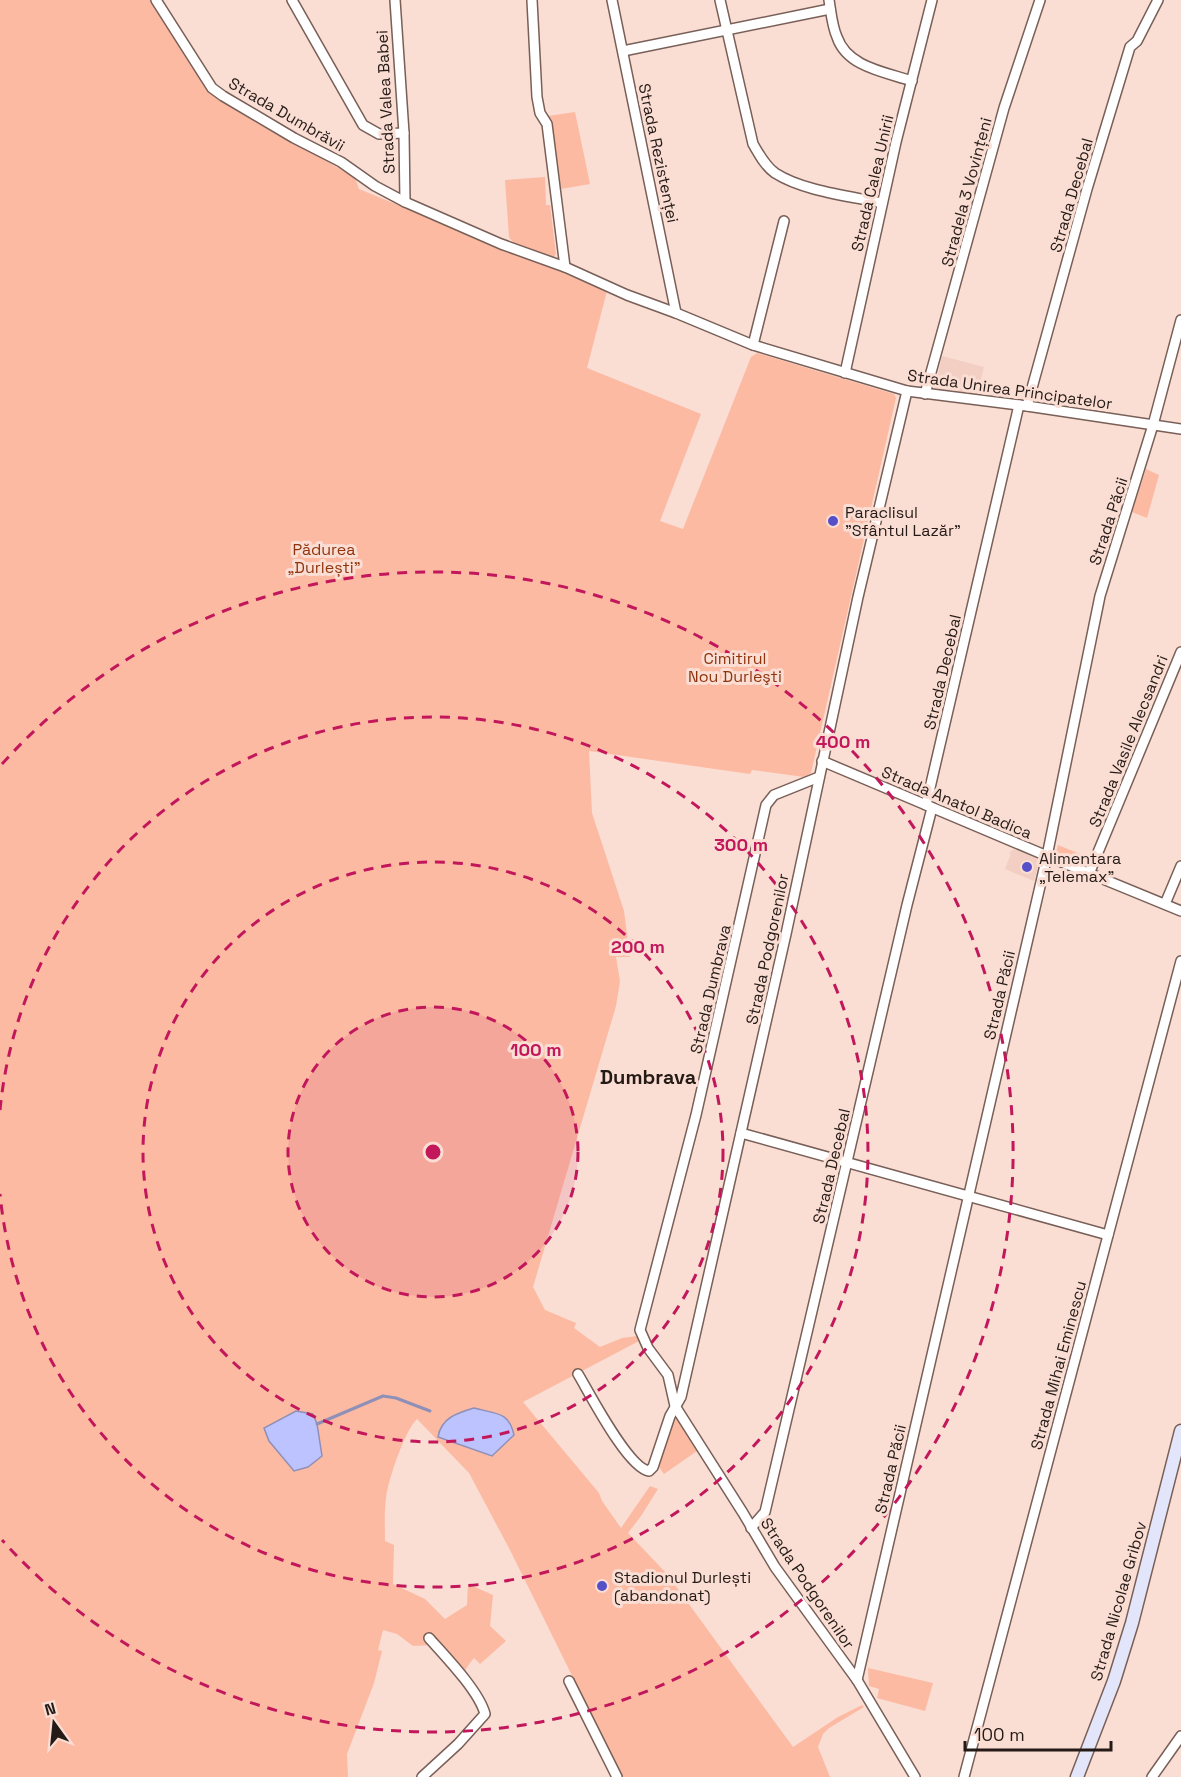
<svg xmlns="http://www.w3.org/2000/svg" width="1181" height="1777" viewBox="0 0 1181 1777" font-family="'Space Grotesk',sans-serif">
	<style>
		.built { fill: #f3cec2 }
		.green { fill: #fcbaa3 }
		.water { fill: #bdc3fe; stroke: #8f90b8; stroke-width: 1.5 }
		.lines { fill: none; stroke-linecap: round; stroke-linejoin: round }
		.stream { stroke: #8f90b8; stroke-width: 3 }
		.street-casing { stroke: #785f57; stroke-width: 12 }
		.secondary-casing { stroke: #785f57; stroke-width: 15 }
		.street { stroke: #fff; stroke-width: 9 }
		.secondary { stroke: #e3e5fb; stroke-width: 12 }
		.ring { fill: none; stroke: #c2185b; stroke-width: 3; stroke-dasharray: 10 8 }
		.poi-dot { fill: #5650c8; stroke: #faddd3; stroke-width: 2 }
		.labels { text-anchor: middle; stroke-width: 6; stroke-linejoin: round; paint-order: stroke }
		.street-label { font-size: 16px; fill: #241a16; stroke: #faddd3 }
		.poi-label { font-size: 16px; fill: #241a16; stroke: #faddd3; text-anchor: start }
		.park-label { font-size: 16px; fill: #91340d; stroke: #faddd3 }
		.quarter-label { font-size: 20px; font-weight: bold; fill: #241a16; stroke: #faddd3 }
		.centre { fill: #c2185b; stroke: #faddd3; stroke-width: 3 }
		.ring-label { font-size: 18px; text-anchor: middle; font-weight: bold; fill: #c2185b; stroke: #faddd3; stroke-width: 6; stroke-linejoin: round; paint-order: stroke }
	</style>
	<rect width="100%" height="100%" fill="#faddd3"/>
	<g class="built">
		<polygon points="942,356 984,367 977,394 935,388"/>
		<polygon points="1014,849 1036,858 1039,862 1034,881 1005,869 1011,854 1009,853"/>
	</g>
	<g class="green">
		<path d="M0,0H151L210,93L355,178L359,189L607,291L587,368L701,414L660,521L683,529L751,357L757,353L894,394L896,398L811,773L804,777L752,770L750,774L589,751L592,813L624,911L630,957H616L620,981L616,1006L533,1287L545,1310L576,1323L574,1328L600,1347L622,1338L637,1336L639,1341L523,1402L599,1493L602,1501L621,1528L650,1486L658,1489L641,1516L628,1533L667,1574L793,1747L838,1717L862,1705L864,1707L829,1728L823,1734L818,1747L830,1777H622L511,1552L469,1473L417,1419C405,1430 388,1480 386,1498C384,1512 385,1527 385,1541L394,1545L393,1584L425,1599L445,1619L467,1605L468,1584L493,1595L490,1626L506,1641L480,1664L474,1658C467,1665 466,1673 457,1678L455,1671L431,1645L413,1646L397,1634L383,1630L378,1650L382,1651L374,1683L347,1754L348,1777H0Z"/>
		<polygon points="575,112 590,184 561,189 548,116"/>
		<path d="M545,177L546,205H550L556,254L553,258C540,254 516,250 509,237L505,180Z"/>
		<polygon points="1146,469 1159,475 1147,518 1132,512"/>
		<polygon points="1058,845 1092,859 1089,869 1059,856 1056,852"/>
		<polygon points="676,1416 697,1451 664,1474 659,1467 672,1421"/>
		<polygon points="868,1668 933,1683 925,1711 877,1698 879,1689 869,1686"/>
	</g>
	<g class="water">
		<path d="M474,1408C495,1414 509,1411 514,1435L492,1456L438,1437C441,1418 457,1413 474,1408Z"/>
		<polygon points="296,1411 313,1414 317,1424 322,1456 308,1467 294,1471 269,1441 264,1428"/>
	</g>
	<g class="lines">
		<polyline class="stream" points="317,1424 383,1396 396,1398 430,1411"/>
		<defs>
			<g id="street">
				<polyline points="156,0 212,88 223,96 294,138 341,162 375,186 405,202 501,244 565,267 627,295 676,313 753,345 907,391 1027,406 1181,429"/>
				<polyline points="292,0 363,125 379,134 404,133"/>
				<polyline points="395,0 404,133 405,202"/>
				<polyline points="532,0 537,97 540,113 547,124 565,267"/>
				<polyline points="612,0 676,313"/>
				<path d="M720,0L753,144C759,154 765,166 775,173C803,191 849,196 882,203"/>
				<path d="M829,0C831,12 832,26 837,37C847,67 885,72 912,81"/>
				<polyline points="623,51 830,9"/>
				<polyline points="753,345 784,221"/>
				<polyline points="845,373 896,142 932,0"/>
				<polyline points="925,394 1004,108 1040,0"/>
				<polyline points="1027,406 1087,189 1130,47 1137,41 1158,0"/>
				<polyline points="822,761 1047,856 1181,911"/>
				<polyline points="819,777 774,795 766,805 696,1115 640,1330 648,1348 668,1375 675,1406 743,1513 775,1567 857,1680 915,1777"/>
				<polyline points="926,805 1019,405"/>
				<polyline points="1089,874 1181,652"/>
				<polyline points="1165,904 1181,866"/>
				<polyline points="741,1133 1108,1235"/>
				<path d="M578,1374C590,1394 628,1468 649,1471L653,1467L670,1416L681,1397L786,934L858,597L907,391"/>
				<polyline points="751,1528 765,1512 907,905 932,808"/>
				<polyline points="857,1680 1047,856 1100,596 1153,425 1181,320"/>
				<polyline points="569,1681 617,1777"/>
				<path d="M422,1777L458,1744L485,1714C479,1691 445,1656 429,1638"/>
				<polyline points="964,1777 1181,961"/>
				<polyline points="1152,1777 1181,1736"/>
			</g>
			<polyline id="secondary" points="1077,1777 1114,1681 1132,1623 1181,1431"/>
		</defs>
		<use href="#street" class="street-casing"/>
		<use href="#secondary" class="secondary-casing"/>
		<use href="#street" class="street"/>
		<use href="#secondary" class="secondary"/>
	</g>
	<circle cx="433" cy="1152" r="145" fill="#c2185b" fill-opacity=".12"/>
	<g class="ring">
		<circle cx="433" cy="1152" r="145"/>
		<circle cx="433" cy="1152" r="290"/>
		<path d="M0 1110A435 435 0 1 1 0 1194"/>
		<path d="M2 764A580 580 0 1 1 2 1540"/>
	</g>
	<g class="poi-dot">
		<circle cx="833" cy="521" r="6"/>
		<circle cx="1027" cy="867" r="6"/>
		<circle cx="602" cy="1586" r="6"/>
	</g>
	<g class="labels">
		<g class="street-label">
			<text transform="translate(385 102) rotate(-93)" y="6">Strada Valea Babei</text>
			<text transform="translate(287 114) rotate(30)" y="6">Strada Dumbrăvii</text>
			<text transform="translate(659 153) rotate(78)" y="6">Strada Rezistenței</text>
			<text transform="translate(872 183) rotate(-77)" y="6">Strada Calea Unirii</text>
			<text transform="translate(966 192) rotate(-75)" y="6">Stradela 3 Vovințeni</text>
			<text transform="translate(1071 195) rotate(-74)" y="6">Strada Decebal</text>
			<text transform="translate(1010 389) rotate(8)" y="6">Strada Unirea Principatelor</text>
			<text transform="translate(1108 521) rotate(-72)" y="6">Strada Păcii</text>
			<text transform="translate(942 672) rotate(-77)" y="6">Strada Decebal</text>
			<text transform="translate(1128 741) rotate(-68)" y="6">Strada Vasile Alecsandri</text>
			<text transform="translate(957 802) rotate(23)" y="6">Strada Anatol Badica</text>
			<text transform="translate(767 949) rotate(-78)" y="6">Strada Podgorenilor</text>
			<text transform="translate(710 989) rotate(-77)" y="6">Strada Dumbrava</text>
			<text transform="translate(999 995) rotate(-77)" y="6">Strada Păcii</text>
			<text transform="translate(831 1166) rotate(-77)" y="6">Strada Decebal</text>
			<text transform="translate(1058 1365) rotate(-75)" y="6">Strada Mihai Eminescu</text>
			<text transform="translate(890 1469) rotate(-77)" y="6">Strada Păcii</text>
			<text transform="translate(808 1583) rotate(56)" y="6">Strada Podgorenilor</text>
			<text transform="translate(1118 1601) rotate(-74)" y="6">Strada Nicolae Gribov</text>
		</g>
		<g class="poi-label">
			<text x="845" y="518">Paraclisul<tspan x="845" dy="18">"Sfântul Lazăr"</tspan></text>
			<text x="1039" y="864">Alimentara<tspan x="1039" dy="18">„Telemax”</tspan></text>
			<text x="614" y="1583">Stadionul Durlești<tspan x="614" dy="18">(abandonat)</tspan></text>
		</g>
		<g class="park-label">
			<text x="324" y="555">Pădurea<tspan x="324" dy="18">„Durlești”</tspan></text>
			<text x="735" y="664">Cimitirul<tspan x="735" dy="18">Nou Durleşti</tspan></text>
		</g>
		<g class="quarter-label">
			<text x="648" y="1084">Dumbrava</text>
		</g>
	</g>
	<circle cx="433" cy="1152" r="9" class="centre"/>
	<g class="ring-label">
		<text x="843" y="748">400 m</text>
		<text x="741" y="851">300 m</text>
		<text x="638" y="953">200 m</text>
		<text x="536" y="1056">100 m</text>
	</g>
	<g transform="translate(54 1723) rotate(345)" stroke="#faddd3" stroke-width="4.5" paint-order="stroke">
	<path d="M0-4.5L10 22L0 15L-10 22Z" fill="#241a16"/>
	<text y="-9" font-size="16" font-weight="bold" text-anchor="middle" fill="#241a16">N</text>
	</g>
	<path d="M965 1741v9h146v-9" fill="none" stroke="#241a16" stroke-width="3"/>
	<text x="974" y="1741" font-size="18" fill="#241a16" stroke="#faddd3" stroke-width="4.5" paint-order="stroke">100 m</text>
</svg>
